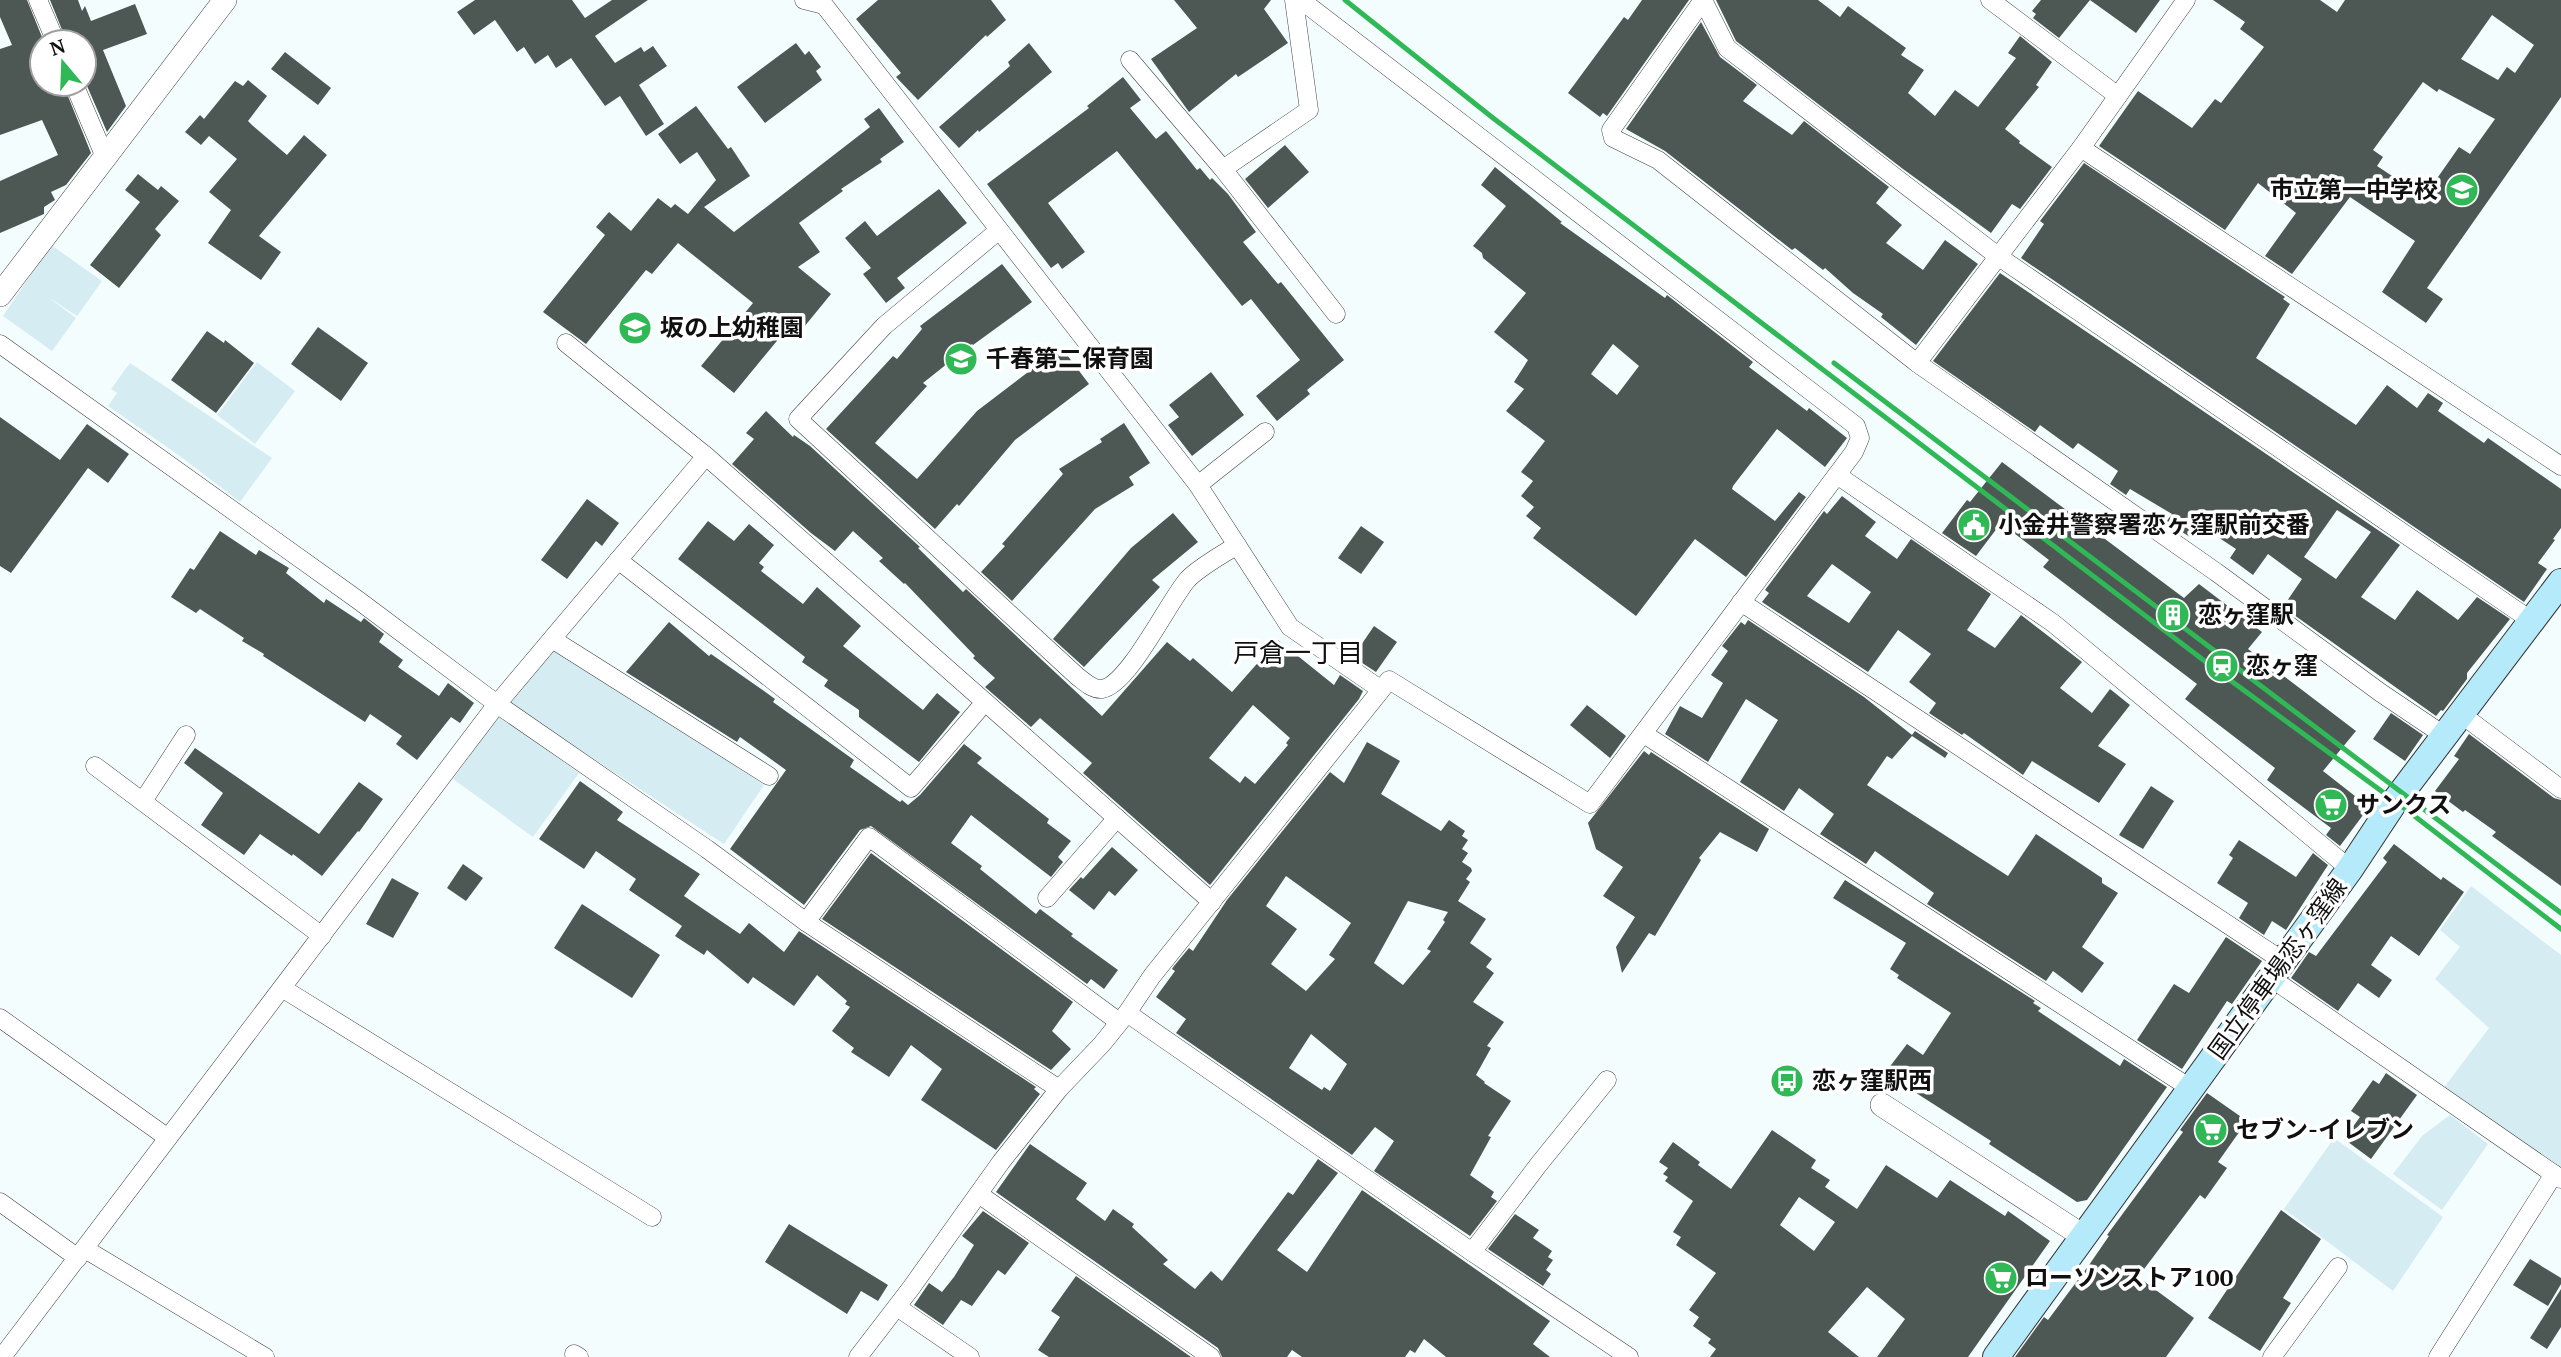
<svg xmlns="http://www.w3.org/2000/svg" width="2561" height="1357" viewBox="0 0 2561 1357" font-family="'PT Serif','Noto Sans JP',serif">
	<style>
		.farmland { fill: #d5ecf3 }
		.building { fill: #4d5855; fill-rule: evenodd }
		.lines { fill: none; stroke-linecap: round; stroke-linejoin: round }
		.minor-casing { stroke: #434343; stroke-width: 19 }
		.tertiary-casing { stroke: #434343; stroke-width: 24 }
		.secondary-casing { stroke: #323232; stroke-width: 28 }
		.minor { stroke: #fff; stroke-width: 18 }
		.tertiary { stroke: #fff; stroke-width: 23 }
		.secondary { stroke: #b4eafa; stroke-width: 26 }
		.rail { stroke: #30b857; stroke-width: 5 }
		.labels { text-anchor: middle; stroke-width: 7; stroke-linejoin: round; paint-order: stroke }
		.poi-label { font-size: 24px; font-weight: bold; fill: #101010; stroke: #fff; text-anchor: start }
		.street-label { font-size: 24px; fill: #101010; stroke: #fff }
		.neighbourhood-label { font-size: 26px; fill: #101010; stroke: #fff }
	</style>
	<rect width="100%" height="100%" fill="#f4fdfe"/>
	<g class="farmland">
		<polygon points="51,245 102,281 77,316 48,297 76,318 52,351 3,316"/>
		<polygon points="257,362 295,391 255,444 217,415"/>
		<polygon points="130,363 272,458 240,502 180,456 108,406 117,393 111,389"/>
		<polygon points="551,644 764,785 724,844 510,704"/>
		<polygon points="499,716 579,773 533,837 453,779"/>
		<polygon points="2471,886 2561,955 2561,1174 2442,1090 2489,1028 2435,979 2460,947 2440,930"/>
		<polygon points="2450,1115 2488,1144 2442,1210 2393,1174 2422,1136"/>
		<polygon points="2334,1138 2443,1217 2393,1291 2284,1209"/>
	</g>
	<g class="building">
		<polygon points="0,0 27,0 44,42 42,84 63,84 91,153 66,185 51,192 55,200 44,207 44,214 0,233 0,181 58,155 42,120 0,135 0,49 12,45 0,17"/>
		<polygon points="50,0 78,0 82,11 85,6 91,21 135,4 147,34 103,50 126,106 107,132 84,79 84,42 67,42"/>
		<polygon points="475,0 572,0 585,18 612,0 648,0 595,36 615,63 641,47 644,52 653,46 667,66 639,85 664,124 646,136 620,96 605,106 571,58 556,68 548,55 535,64 524,47 517,52 495,20 474,35 457,12"/>
		<polygon points="878,0 991,0 1006,20 987,37 986,35 918,100 896,77 901,73 856,19"/>
		<polygon points="1174,0 1271,0 1264,9 1288,43 1238,77 1236,74 1189,112 1151,59 1197,28"/>
		<polygon points="1642,0 1689,0 1607,116 1603,113 1600,117 1568,93 1624,17 1628,20"/>
		<polygon points="1716,0 1818,0 1840,17 1848,6 1906,48 1901,55 1924,70 1908,93 1935,116 1955,90 1978,107 2016,58 2008,53 2020,36 2052,62 2036,85 2039,87 2005,129 2020,141 2019,143 2052,167 2020,209 2012,204 1991,233 1903,169 1736,41"/>
		<polygon points="2041,0 2090,0 2059,38 2033,18 2036,14 2032,11"/>
		<polygon points="2090,0 2160,0 2136,33"/>
		<path d="M2213,0H2320L2337,12L2345,0H2561V97L2427,288L2443,299L2426,323L2382,292L2415,241L2350,197L2292,274L2265,256L2296,213L2258,183L2225,230L2099,146L2138,91L2192,128L2215,99L2221,103L2264,47L2240,29L2245,22ZM2492,15L2534,45L2515,73L2507,67L2498,80L2461,59ZM2423,82L2437,92L2439,89L2495,119L2470,154L2459,147L2424,197L2377,166L2383,157L2373,150Z"/>
		<polygon points="1701,22 1720,57 1757,85 1743,101 1792,135 1804,121 1889,187 1876,203 1902,225 1886,243 1923,270 1945,240 1978,264 1916,345 1881,317 1883,314 1853,293 1825,268 1823,270 1795,248 1792,250 1665,151 1626,129"/>
		<polygon points="796,43 805,55 809,51 821,67 816,71 822,80 765,123 737,87"/>
		<polygon points="1029,43 1052,72 979,132 978,130 959,148 939,127 1010,66 1008,62"/>
		<polygon points="285,52 331,88 318,105 271,69"/>
		<polygon points="1123,77 1141,100 1130,108 1156,139 1166,131 1197,170 1200,168 1210,180 1212,178 1228,194 1256,232 1243,242 1278,284 1281,282 1344,360 1307,390 1310,394 1277,421 1256,396 1300,360 1251,299 1242,306 1117,151 1048,203 1085,252 1062,269 1058,263 1051,268 987,184 1089,108 1087,106"/>
		<polygon points="248,80 267,96 248,121 252,125 287,155 304,135 327,155 259,236 281,252 261,280 208,243 231,210 209,192 237,159 209,136 201,145 185,132 200,115 204,119 235,81 243,86"/>
		<polygon points="696,106 728,149 731,147 750,176 704,207 734,232 870,127 864,119 879,108 904,142 880,159 882,162 841,189 843,191 799,223 820,252 798,267 831,294 804,327 795,319 734,393 701,366 753,303 678,243 652,274 646,270 586,344 543,312 605,235 596,227 609,212 631,231 658,198 671,208 675,204 688,214 716,180 697,152 680,164 658,134"/>
		<polygon points="1285,145 1309,172 1268,208 1245,179"/>
		<polygon points="2084,163 2285,297 2283,299 2290,304 2256,358 2356,425 2387,385 2417,408 2428,393 2443,403 2438,411 2484,443 2488,438 2561,489 2561,528 2553,539 2555,540 2538,563 2547,569 2524,602 2021,258 2044,224 2040,221"/>
		<path d="M1495,167L1562,222L1560,223L1665,298L1667,295L1753,362L1749,367L1807,411L1809,408L1847,438L1825,467L1777,429L1733,486L1732,489L1775,521L1799,492L1806,497L1746,577L1695,539L1636,616L1533,538L1541,528L1526,516L1534,507L1521,496L1533,481L1521,472L1545,441L1506,411L1524,389L1514,382L1528,360L1494,332L1526,293L1483,258L1482,253L1473,246L1506,206L1481,185ZM1613,344L1639,366L1617,395L1591,374Z"/>
		<polygon points="138,174 158,190 161,186 179,201 155,229 161,235 119,288 90,265 140,202 125,190"/>
		<polygon points="939,189 967,223 897,278 905,288 886,303 863,274 871,268 845,238 865,221 877,236"/>
		<polygon points="1002,264 1032,302 973,345 972,344 923,383 927,386 875,443 917,479 977,411 1061,347 1089,384 1015,440 959,506 957,504 935,529 826,429 893,356 897,359 922,329 920,326"/>
		<path d="M2000,273L2400,545L2361,597L2395,620L2417,590L2458,620L2477,597L2510,619L2467,673V679L2443,711L2441,710L2436,716L2283,607L2302,579L2268,554L2253,575L2230,558L2236,549L2198,524L2190,537L2166,522L2172,514L2130,489L2126,495L2110,484L2118,471L2078,443L2073,449L2040,425L2035,432L1933,361ZM2337,510L2371,532L2336,579L2304,557Z"/>
		<polygon points="318,327 368,363 341,401 291,364"/>
		<polygon points="207,331 224,343 225,340 254,363 216,413 171,380"/>
		<polygon points="1211,372 1244,415 1192,456 1168,425 1179,417 1169,405"/>
		<path d="M766,411L793,437L794,435L810,446L920,547L918,548L963,592L966,589L1102,716L1167,642L1190,661L1193,658L1232,692L1278,640L1334,685L1340,675L1363,691L1359,699L1210,885L1083,773L1092,763L1040,718L1031,727L985,687L995,678L973,658L975,656L905,583L904,584L879,561L883,558L853,531L835,551L811,533L732,464L754,439L746,433ZM1253,705L1290,738L1286,743L1288,745L1255,784L1245,776L1240,783L1209,758Z"/>
		<polygon points="0,417 60,460 87,424 129,454 108,483 88,468 11,573 0,566"/>
		<polygon points="1124,423 1150,463 1129,477 1134,485 1095,509 1012,601 981,572 1005,546 1002,544 1063,474 1059,469 1102,442 1100,439"/>
		<polygon points="2002,462 2184,598 2199,584 2262,632 2248,649 2356,731 2323,771 2369,807 2340,846 2326,835 2331,828 2267,780 2275,768 2185,699 2197,684 2043,567 2049,560 2001,523 1976,556 1942,533 1967,500 1970,502"/>
		<path d="M1842,496L1876,522L1865,536L1897,559L1911,539L1991,594L1967,630L1995,648L2021,615L2082,662L2060,688L2092,713L2110,689L2130,705L2098,746L2126,764L2099,803L2032,761L2023,775L1964,733L1962,735L1929,713L1936,703L1909,682L1931,654L1898,630L1868,672L1762,602L1769,593L1765,590L1824,511L1827,514ZM1832,564L1871,592L1849,623L1807,596Z"/>
		<polygon points="587,499 619,523 602,546 596,541 567,579 541,560"/>
		<polygon points="1173,513 1198,542 1152,580 1160,587 1084,667 1053,639 1131,548"/>
		<polygon points="708,521 734,541 749,524 774,545 759,563 764,567 761,571 803,604 817,587 861,626 843,646 923,710 937,693 960,712 919,762 859,717 859,710 824,686 828,680 802,662 805,657 678,559"/>
		<polygon points="1361,526 1384,542 1361,574 1338,558"/>
		<polygon points="220,531 256,555 259,550 289,568 286,573 324,603 326,599 361,622 364,618 384,634 379,642 403,660 398,667 439,696 448,683 474,703 460,723 451,717 417,760 396,744 402,736 370,714 365,722 263,656 264,654 242,641 244,638 200,609 196,613 171,597 190,568 194,570"/>
		<polygon points="1748,620 1864,697 1912,735 1915,731 1948,753 1945,758 1912,736 1892,759 1887,756 1867,785 2008,876 2036,834 2102,878 2102,883 2118,893 2082,947 2104,963 2082,993 2053,971 2046,981 1927,904 1934,893 1875,851 1866,864 1820,834 1834,814 1799,788 1784,811 1740,782 1778,720 1746,699 1708,762 1665,734 1680,706 1702,718 1723,683 1711,675 1728,651 1722,646 1741,622 1745,625"/>
		<polygon points="669,622 709,656 711,654 764,691 775,699 773,702 854,760 850,767 900,802 902,800 908,805 920,795 964,744 982,758 977,763 1049,819 1047,823 1071,841 1058,857 1063,862 1051,877 971,815 951,843 982,866 980,869 1036,914 1040,909 1073,934 1071,936 1118,970 1104,989 1091,979 1087,984 871,826 860,830 804,905 730,849 786,770 740,737 737,742 626,672"/>
		<polygon points="1374,626 1397,642 1376,672 1353,657"/>
		<polygon points="1587,705 1626,736 1610,758 1570,725"/>
		<polygon points="2391,713 2423,735 2405,761 2373,739"/>
		<polygon points="2469,734 2554,798 2561,800 2561,886 2492,836 2496,832 2465,810 2463,812 2435,791 2459,759 2454,756"/>
		<path d="M1367,742L1400,761L1381,794L1441,831L1449,820L1465,831L1462,836L1468,840L1462,849L1468,853L1462,862L1471,868L1472,871L1466,879L1470,882L1458,901L1486,919L1470,943L1492,959L1486,967L1494,973L1473,1002L1504,1022L1487,1046L1491,1048L1476,1075L1485,1082L1484,1083L1511,1101L1488,1136L1491,1137L1470,1175L1494,1192L1491,1197L1497,1201L1470,1236L1374,1171L1394,1141L1375,1127L1352,1155L1176,1033L1186,1019L1156,997L1175,971L1172,969L1174,966L1189,948L1193,951L1227,900L1330,772L1344,783ZM1286,876L1351,923L1329,955L1335,959L1306,991L1271,964L1297,929L1266,906ZM1408,901L1448,912L1443,920L1445,922L1427,949L1431,951L1403,985L1374,963ZM1311,1034L1347,1064L1330,1091L1324,1087L1322,1090L1289,1068Z"/>
		<polygon points="195,748 319,834 359,782 383,799 359,832 358,831 322,876 293,854 292,856 260,834 244,855 201,825 223,793 184,763"/>
		<polygon points="1644,751 1649,755 1651,752 1769,829 1757,852 1720,832 1699,858 1701,860 1655,936 1649,933 1622,973 1616,947 1635,917 1603,896 1623,867 1596,849 1588,823"/>
		<polygon points="580,781 623,812 617,820 700,874 684,896 740,934 749,923 784,952 799,931 1036,1087 1034,1089 1040,1094 996,1150 921,1100 942,1069 911,1045 889,1077 851,1052 854,1048 832,1031 850,1007 845,1004 847,1001 817,975 794,1006 753,977 748,984 707,950 704,955 675,936 682,926 629,890 636,879 596,851 584,869 539,839"/>
		<polygon points="2151,786 2174,801 2143,849 2119,835"/>
		<polygon points="2239,840 2296,877 2313,853 2328,865 2286,930 2272,921 2264,935 2239,918 2248,903 2217,883 2233,858 2229,855"/>
		<polygon points="2394,844 2441,880 2443,877 2464,892 2419,956 2391,936 2371,965 2392,980 2379,998 2358,983 2338,1011 2291,978 2309,952 2316,956 2387,862 2383,858"/>
		<polygon points="1112,847 1138,870 1115,896 1109,891 1094,910 1069,890 1081,877 1083,879"/>
		<polygon points="871,853 1073,1002 1052,1031 1071,1049 1051,1070 822,919"/>
		<polygon points="463,864 483,878 466,901 447,888"/>
		<polygon points="392,878 419,893 393,938 366,924"/>
		<polygon points="1845,880 2035,1001 2033,1003 2041,1008 2038,1011 2120,1066 2124,1059 2167,1087 2087,1200 2077,1202 1989,1144 1991,1141 1885,1073 1907,1044 1923,1055 1951,1013 1897,978 1899,975 1890,969 1906,943 1833,898"/>
		<polygon points="582,904 660,955 632,998 554,948"/>
		<polygon points="2226,937 2262,961 2232,1004 2227,1001 2182,1069 2137,1040 2174,984 2189,993"/>
		<polygon points="2386,1073 2417,1095 2371,1159 2344,1139 2360,1117 2351,1111 2373,1080 2379,1084"/>
		<polygon points="2207,1093 2247,1121 2218,1162 2227,1168 2205,1199 2200,1195 2138,1277 2194,1318 2166,1357 2015,1357 2044,1317 2048,1320 2089,1265 2109,1236 2107,1235 2183,1132 2180,1130"/>
		<path d="M1772,1130L1816,1160L1811,1168L1830,1180L1825,1187L1857,1209L1886,1165L1937,1198L1950,1180L2005,1216L2008,1211L2050,1241L1968,1357H1877L1905,1319L1867,1287L1828,1332L1859,1357H1710L1716,1349L1708,1343L1711,1339L1693,1326L1699,1317L1689,1310L1716,1273L1676,1245L1681,1237L1673,1232L1693,1201L1665,1181L1668,1177L1663,1174L1668,1168L1659,1162L1673,1142L1700,1162L1698,1165L1731,1189ZM1799,1197L1835,1222L1814,1251L1780,1225Z"/>
		<polygon points="1030,1144 1087,1183 1076,1199 1105,1221 1113,1209 1134,1224 1132,1227 1168,1260 1163,1264 1195,1289 1211,1271 1222,1281 1288,1192 1293,1195 1318,1159 1338,1173 1277,1250 1307,1272 1362,1190 1550,1321 1533,1344 1550,1357 1446,1357 1424,1339 1415,1353 1410,1350 1405,1357 1302,1357 1292,1350 1287,1357 1222,1357 1218,1348 996,1192"/>
		<polygon points="2281,1210 2321,1239 2283,1298 2291,1303 2260,1351 2208,1318"/>
		<polygon points="983,1211 1029,1243 1005,1275 998,1270 972,1306 961,1300 943,1325 914,1305 929,1283 942,1292 954,1277 974,1245 962,1236"/>
		<polygon points="1515,1214 1539,1230 1533,1238 1552,1251 1548,1257 1553,1260 1546,1270 1551,1274 1543,1286 1488,1249"/>
		<polygon points="789,1224 888,1285 878,1301 861,1291 847,1314 765,1262"/>
		<polygon points="2530,1259 2561,1278 2561,1284 2548,1306 2513,1285"/>
		<polygon points="1076,1276 1191,1357 1049,1357 1038,1350 1060,1317 1051,1311"/>
		<polygon points="2561,1289 2561,1327 2547,1349 2530,1338"/>
	</g>
	<g class="lines">
		<defs>
			<g id="minor">
				<polyline points="38,0 56,42"/>
				<polyline points="804,0 824,5 1198,485 1290,627 1380,689"/>
				<polyline points="1703,0 1611,130 1613,138 1658,160 1917,363 2216,572 2381,693 2445,736"/>
				<polyline points="1703,0 1727,48 1999,257 2532,621"/>
				<polyline points="1990,0 2118,96"/>
				<polyline points="1130,60 1223,169 1336,314"/>
				<polyline points="74,84 105,157"/>
				<polyline points="2081,148 2561,466"/>
				<polyline points="1223,169 1309,110 1294,0"/>
				<path d="M998,231L884,326L798,419L1078,677C1085,682 1093,690 1102,689C1129,685 1169,600 1188,579C1201,566 1222,555 1237,545"/>
				<polyline points="566,343 706,456"/>
				<polyline points="0,344 358,600 497,704 707,849 806,922 1059,1089"/>
				<polyline points="1917,363 2081,148 2186,0"/>
				<polyline points="1837,475 2053,623 2350,869"/>
				<polyline points="1198,485 1265,432"/>
				<polyline points="618,560 911,788 985,702"/>
				<polyline points="1741,602 2283,961"/>
				<polyline points="552,639 769,776"/>
				<polyline points="2461,714 2561,789"/>
				<polyline points="1644,734 2190,1088"/>
				<polyline points="95,766 322,936"/>
				<polyline points="143,801 186,735"/>
				<polyline points="1047,898 1117,818"/>
				<polyline points="806,922 869,837 1119,1022"/>
				<polyline points="2271,978 2561,1179"/>
				<polyline points="282,988 652,1217"/>
				<polyline points="1127,1013 1472,1252 1629,1357"/>
				<polyline points="0,1018 168,1138"/>
				<polyline points="980,1195 1211,1357"/>
				<polyline points="0,1202 78,1258"/>
				<polyline points="85,1249 265,1357"/>
				<polyline points="1472,1252 1539,1164 1607,1080"/>
				<polyline points="897,1307 970,1357"/>
				<polyline points="574,1354 579,1357"/>
				<polyline points="2,1357 497,704 706,456 1212,902"/>
				<polyline points="858,1357 911,1288 1001,1162 1059,1089 1102,1044 1127,1013 1152,976 1389,680 1590,804 1854,452 1860,438 1856,426 1301,0"/>
				<polyline points="2272,1357 2338,1267"/>
				<polyline points="2438,1357 2554,1174"/>
			</g>
			<g id="tertiary">
				<polyline points="0,295 225,0"/>
				<polyline points="1882,1105 2083,1236"/>
			</g>
			<polyline id="secondary" points="1996,1357 2350,869 2395,801 2561,582"/>
		</defs>
		<use href="#minor" class="minor-casing"/>
		<use href="#tertiary" class="tertiary-casing"/>
		<use href="#secondary" class="secondary-casing"/>
		<use href="#minor" class="minor"/>
		<use href="#tertiary" class="tertiary"/>
		<use href="#secondary" class="secondary"/>
		<g class="rail">
			<polyline points="1345,0 1493,118 2219,672 2395,801 2561,929"/>
			<polyline points="1834,363 2561,913"/>
		</g>
	</g>
	<defs>
		<symbol id="school-disc" viewBox="-11 -11 22 22"><circle r="9.5" fill="#30b857" stroke="#fff"/><path d="M0-5L7-2L0 1L-7-2ZM-4 1L0 2.5L4 1V4Q0 6-4 4Z" fill="#fff"/></symbol>
		<symbol id="civic-disc" viewBox="-11 -11 22 22"><circle r="9.5" fill="#30b857" stroke="#fff"/><path d="M-.6-6.5H3V-4.5H.6V-3L4-1V1h2V6H-6V1h2V-1L-.6-3ZM-1.2 2.5V6h2.4V2.5Z" fill="#fff"/></symbol>
		<symbol id="building-disc" viewBox="-11 -11 22 22"><circle r="9.5" fill="#30b857" stroke="#fff"/><path d="M-4-6H4V6H1V3H-1V6H-4ZM-2.5-4.3h1.7v1.8h-1.7ZM.8-4.3h1.7v1.8H.8ZM-2.5-1h1.7V.8h-1.7ZM.8-1h1.7V.8H.8Z" fill="#fff"/></symbol>
		<symbol id="station-disc" viewBox="-11 -11 22 22"><circle r="9.5" fill="#30b857" stroke="#fff"/><path d="M-3-6H3Q5-6 5-4V2Q5 4 3 4L4.5 6H3L1.5 4h-3L-3 6H-4.5L-3 4Q-5 4-5 2V-4Q-5-6-3-6ZM-3.5-4v3h7v-3ZM-3.5 1v1.5H-2V1ZM2 1v1.5H3.5V1Z" fill="#fff"/></symbol>
		<symbol id="supermarket-disc" viewBox="-11 -11 22 22"><circle r="9.5" fill="#30b857" stroke="#fff"/><path d="M-6-5.5h2.5l.6 2H6L4.5 2H-2.5L-4.4-4H-6ZM-1.5 3.2a1.3 1.3 0 1 0 .1 0ZM3 3.2a1.3 1.3 0 1 0 .1 0Z" fill="#fff"/></symbol>
		<symbol id="bus-disc" viewBox="-11 -11 22 22"><circle r="9.5" fill="#30b857" stroke="#fff"/><path d="M-5-6H5V4H4V6H2V4H-2V6H-4V4H-5ZM-3.5-4V0h7V-4ZM-3.5 1.2v1.5H-2V1.2ZM2 1.2v1.5H3.5V1.2Z" fill="#fff"/></symbol>
	</defs>
	<g fill-rule="evenodd">
		<use href="#school-disc" x="2443" y="171" width="38" height="38"/>
		<use href="#school-disc" x="616" y="309" width="38" height="38"/>
		<use href="#school-disc" x="942" y="340" width="38" height="38"/>
		<use href="#civic-disc" x="1955" y="506" width="38" height="38"/>
		<use href="#building-disc" x="2154" y="596" width="38" height="38"/>
		<use href="#station-disc" x="2203" y="647" width="38" height="38"/>
		<use href="#supermarket-disc" x="2312" y="786" width="38" height="38"/>
		<use href="#bus-disc" x="1768" y="1062" width="38" height="38"/>
		<use href="#supermarket-disc" x="2192" y="1111" width="38" height="38"/>
		<use href="#supermarket-disc" x="1982" y="1259" width="38" height="38"/>
	</g>
	<g class="labels">
		<g class="poi-label">
			<text x="2438" y="198" text-anchor="end">市立第一中学校</text>
			<text x="660" y="336">坂の上幼稚園</text>
			<text x="986" y="367">千春第二保育園</text>
			<text x="1998" y="533">小金井警察署恋ヶ窪駅前交番</text>
			<text x="2198" y="623">恋ヶ窪駅</text>
			<text x="2246" y="674">恋ヶ窪</text>
			<text x="2356" y="813">サンクス</text>
			<text x="1812" y="1089">恋ヶ窪駅西</text>
			<text x="2236" y="1138">セブン-イレブン</text>
			<text x="2025" y="1286">ローソンストア100</text>
		</g>
		<g class="street-label">
			<text transform="translate(2278 969) rotate(-54)" y="8">国立停車場恋ヶ窪線</text>
		</g>
		<g class="neighbourhood-label">
			<text x="1298" y="662">戸倉一丁目</text>
		</g>
	</g>
	<g transform="translate(63 63) rotate(341)"><circle r="33" fill="#ffffff" stroke="#9f9f9f" stroke-width="2"/>
	<path d="M0-5L12 26L0 18L-12 26Z" fill="#30b857"/>
	<text y="-10" font-size="19" font-weight="bold" text-anchor="middle" fill="#101010">N</text>
	</g>
</svg>
